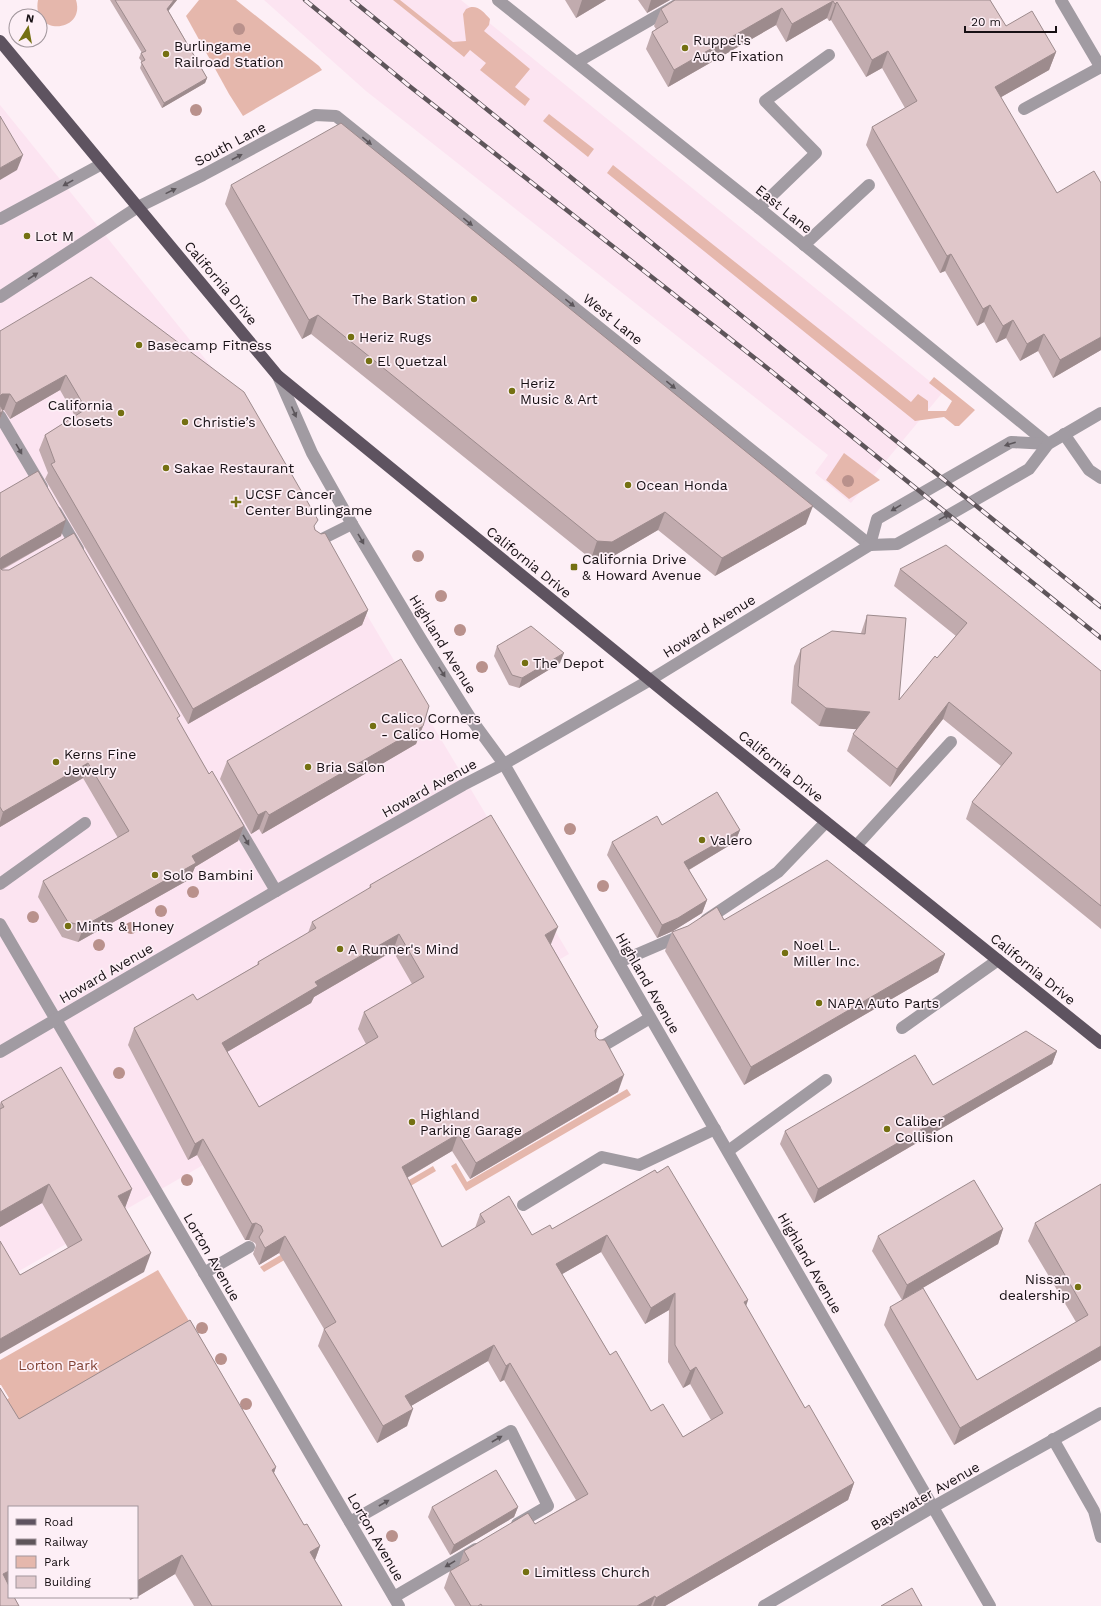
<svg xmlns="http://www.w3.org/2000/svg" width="1101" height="1606" viewBox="0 0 1101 1606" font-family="'Work Sans',sans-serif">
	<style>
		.built { fill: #fce4f1 }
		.green { fill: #e5b7ac }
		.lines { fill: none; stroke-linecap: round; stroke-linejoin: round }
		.minor { stroke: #a19ba2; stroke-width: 12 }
		.major { stroke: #5e5360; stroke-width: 12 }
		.rail-casing { stroke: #5e555a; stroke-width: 4.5 }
		.rail { stroke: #fdeff6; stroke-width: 3; stroke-dasharray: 9; stroke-linecap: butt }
		.tree { fill: #b9918c }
		.wall { fill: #c1abae; fill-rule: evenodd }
		.shaded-wall { fill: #9d8b8d }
		.building { fill: #e0c7ca; stroke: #9d8b8d; fill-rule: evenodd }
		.oneway { fill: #5c565b }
		.poi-dot { fill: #747012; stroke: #fdeff6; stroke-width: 1.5 }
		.labels { text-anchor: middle; stroke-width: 3.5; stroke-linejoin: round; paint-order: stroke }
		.poi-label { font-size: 14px; fill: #171014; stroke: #fdeff6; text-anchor: start }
		.street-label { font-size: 14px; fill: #171014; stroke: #fdeff6 }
		.park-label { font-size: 14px; fill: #824436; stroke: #fdeff6 }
	</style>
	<rect width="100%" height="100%" fill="#fdeff6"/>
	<g class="built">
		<polygon points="264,0 461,0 943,392 851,503 815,473 828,455 366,91"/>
		<polygon points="0,105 240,402 569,954 0,1282"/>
	</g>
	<g class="green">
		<path d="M38,0H76C86,33 31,37 38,0Z"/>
		<polygon points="199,0 236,0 319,66 322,70 243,116 229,94 186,16"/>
		<path d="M393,0H400L453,42L466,41L463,14L466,9C476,3 483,11 490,19L489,25L484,31L530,69L515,87L530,99L525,106L480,70L486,63L470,50L464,57Z"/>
		<polygon points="549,114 594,149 588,157 543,121"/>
		<polygon points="613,165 911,402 918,394 928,401 928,411 946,411 952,401 929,383 934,377 975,410 959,426 955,426 944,417 915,421 607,173"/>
		<polygon points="844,453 880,480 849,499 826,480"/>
		<polygon points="627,1089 631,1095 466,1191 451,1166 456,1163 467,1182"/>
		<polygon points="433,1166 436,1171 264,1272 260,1267"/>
		<polygon points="158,1270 192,1326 13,1428 0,1404 9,1398 1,1385 0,1385 0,1360"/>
	</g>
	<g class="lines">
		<g class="minor">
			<polyline points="498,0 759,208 1048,444"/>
			<polyline points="1061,0 1101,68"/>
			<polyline points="577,62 685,0"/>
			<polyline points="1024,109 1101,67"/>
			<polyline points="759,208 816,153 765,101 829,55"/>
			<polyline points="0,219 102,164"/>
			<polyline points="804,245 869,185"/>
			<polyline points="0,297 138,207 203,175 315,115 336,116 870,545"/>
			<polyline points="278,376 312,453 352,524 421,639 471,719 504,764 990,1606"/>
			<polyline points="0,416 42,487"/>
			<polyline points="1064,434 1089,470 1101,478"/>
			<polyline points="56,512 78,549"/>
			<polyline points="316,542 352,524"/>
			<polyline points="870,545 877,519 1011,442 1048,444"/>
			<polyline points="233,818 276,891"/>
			<polyline points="856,846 951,742"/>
			<polyline points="0,884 85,823"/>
			<polyline points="706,920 778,872 826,822"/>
			<polyline points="0,924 399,1606"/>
			<polyline points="619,962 682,935"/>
			<polyline points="902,1028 998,960"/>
			<polyline points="596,1050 650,1018"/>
			<polyline points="0,1052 276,891 463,785 504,764 650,680 870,545 897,544 949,515 1029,469 1048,444 1101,413"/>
			<polyline points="728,1151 826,1080"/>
			<polyline points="523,1205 602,1157 639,1165 715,1129"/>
			<polyline points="204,1273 249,1247"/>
			<polyline points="1053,1439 1094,1511 1101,1537"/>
			<polyline points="350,1522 511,1431 548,1506 517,1524"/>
			<polyline points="394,1597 476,1549"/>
			<polyline points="764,1606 933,1507 1101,1413"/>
		</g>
		<polyline class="major" points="0,41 278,376 677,702 1101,1043"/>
		<defs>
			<g id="rail">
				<polyline points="305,0 408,85 771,371 1101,638"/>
				<polyline points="352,0 1101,607"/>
			</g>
		</defs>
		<use href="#rail" class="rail-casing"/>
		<use href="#rail" class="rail"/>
	</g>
	<g class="tree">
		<circle cx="239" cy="29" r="6"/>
		<circle cx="196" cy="110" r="6"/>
		<circle cx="848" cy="481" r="6"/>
		<circle cx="418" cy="556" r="6"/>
		<circle cx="441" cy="596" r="6"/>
		<circle cx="460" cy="630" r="6"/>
		<circle cx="482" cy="667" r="6"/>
		<circle cx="570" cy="829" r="6"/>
		<circle cx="603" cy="886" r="6"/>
		<circle cx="193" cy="892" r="6"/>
		<circle cx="161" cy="911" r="6"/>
		<circle cx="33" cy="917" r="6"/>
		<circle cx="131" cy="928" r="6"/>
		<circle cx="99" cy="945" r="6"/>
		<circle cx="119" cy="1073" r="6"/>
		<circle cx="187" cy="1180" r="6"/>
		<circle cx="202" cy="1328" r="6"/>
		<circle cx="221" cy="1359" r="6"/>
		<circle cx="246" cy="1404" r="6"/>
		<circle cx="392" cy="1536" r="6"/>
	</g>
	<g class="wall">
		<polygon points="110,0 177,0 168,10 207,78 205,83 162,108 140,68 142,62 139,58 141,53 142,53"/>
		<polygon points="565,0 606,0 576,18"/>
		<polygon points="638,0 670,0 647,13"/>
		<polygon points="675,0 990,0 1006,26 1056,52 1049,70 1001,97 1101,350 1053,378 1038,351 1020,361 1006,338 996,343 984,322 977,326 945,271 940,273 866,145 872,127 905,108 882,68 866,77 831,20 829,21 827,18 786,42 776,25 668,87 646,49 652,32 656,29 654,26 661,9"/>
		<polygon points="231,185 806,524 715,576 658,530 605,561 591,559 311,334 302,339 225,204"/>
		<polygon points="0,331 315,529 315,530 368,610 362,625 188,724 45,479 48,473 39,450 45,435 75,416 60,390 10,419 4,410 2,410 3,411 0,419"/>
		<polygon points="0,493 61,536 2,570 178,721 209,774 244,826 238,841 195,867 190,879 78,942 62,937 38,897 43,881 118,838 83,778 0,827"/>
		<polygon points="900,569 1101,671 1101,929 966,819 972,802 1001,766 943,719 890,787 847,751 853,734 857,729 819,726 791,703 794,666 801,649 861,633 867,615 899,700 937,658 956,636 894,586"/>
		<polygon points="497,646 560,663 519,688 509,685 494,656"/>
		<polygon points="423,726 416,744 262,834 259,829 251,834 220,779 227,761"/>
		<polygon points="662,825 740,830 735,842 689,870 707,900 702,913 673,931 657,938 607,855 612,842"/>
		<path d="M370,885L551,944V945L598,1027L596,1034V1037L618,1092L470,1179L452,1151L407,1178L442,1247L475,1228L480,1214L532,1235L552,1229L655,1170L748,1300L746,1306L805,1408L854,1483L848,1500L665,1606H455L444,1588L450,1571L459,1566L464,1551L535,1524L576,1500L504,1380L500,1382L488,1361L411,1406L407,1426L377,1443L318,1346L324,1329L279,1253L259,1265L253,1254L256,1245L255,1243L249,1240H245L197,1155L188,1160L128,1045L134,1028L197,1000L257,965L258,962L308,933L312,922L369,889ZM393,951L412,984L364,1012L358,1029L366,1044L259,1107L227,1052L311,1003L314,997ZM601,1252L645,1324L669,1310L668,1362L683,1388L690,1384L711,1420L683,1437L651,1411L610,1355L562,1274Z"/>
		<polygon points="724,920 945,954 938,972 744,1085 665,951 672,932"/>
		<polygon points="1057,1051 1052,1064 814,1203 780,1144 785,1131 933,1085"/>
		<polygon points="1,1102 132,1189 125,1207 144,1272 20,1275 68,1248 42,1203 0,1227 0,1104"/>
		<polygon points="1101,1184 1101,1360 954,1445 884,1325 890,1307 977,1380 1076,1322 1028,1241 1035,1223"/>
		<polygon points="1003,1229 998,1244 902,1300 872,1251 878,1236"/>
		<polygon points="190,1320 276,1467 274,1473 304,1525 307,1524 320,1546 315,1560 342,1606 194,1606 175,1574 137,1597 137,1507 9,1507 9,1597 14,1597 19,1606 0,1606 0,1388 19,1419"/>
		<polygon points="432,1507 518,1507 514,1517 450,1555 428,1517"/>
		<polygon points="129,1597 136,1597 130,1600"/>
	</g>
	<g class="shaded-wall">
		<polygon points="174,0 177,0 166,14 167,9"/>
		<polygon points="582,0 606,0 576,18"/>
		<polygon points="651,0 670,0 647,13"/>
		<polygon points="833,1 827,18 786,42 792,24"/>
		<polygon points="837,2 831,20 829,21 835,4"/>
		<polygon points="782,8 776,25 668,87 674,70"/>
		<polygon points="888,51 882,68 866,77 872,60"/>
		<polygon points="1056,52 1049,70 989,104 995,87"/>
		<polygon points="207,78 205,83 162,108 164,103"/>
		<polygon points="23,155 17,170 0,180 0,168"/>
		<polygon points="951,254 945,271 940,273 947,256"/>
		<polygon points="990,305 984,322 977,326 983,309"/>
		<polygon points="318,315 311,334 302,339 309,320"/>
		<polygon points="1013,320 1006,338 996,343 1003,326"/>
		<polygon points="1044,334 1038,351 1020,361 1027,344"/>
		<polygon points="1101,337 1101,350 1053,378 1060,360"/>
		<polygon points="66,375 60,390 10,419 16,403"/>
		<polygon points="2,394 10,394 4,410 0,410 0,396"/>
		<polygon points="3,411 0,419 0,413"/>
		<polygon points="813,506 806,524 715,576 722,558"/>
		<polygon points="665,512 658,530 605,561 591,559 597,541"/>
		<polygon points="66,520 61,536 0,570 0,559 2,557"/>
		<polygon points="368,610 362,625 188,724 193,709"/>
		<polygon points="564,653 560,663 519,688 522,678"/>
		<polygon points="949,702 943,719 890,787 897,769"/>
		<polygon points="826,708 870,712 864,730 819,726"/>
		<polygon points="423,726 416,744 262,834 269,815"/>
		<polygon points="88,763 83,778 0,827 0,822 3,812"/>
		<polygon points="266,811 259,829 251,834 258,815"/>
		<polygon points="244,826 238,841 195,867 190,879 78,942 84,926 192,856"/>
		<polygon points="740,830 735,842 680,875 684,862"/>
		<polygon points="707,900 702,913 673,931 657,938 662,925"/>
		<polygon points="558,927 551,944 539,951 545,935"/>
		<polygon points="399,934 393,951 314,997 311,1003 215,1059 222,1043 315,982"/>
		<polygon points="945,954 938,972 744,1085 751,1067"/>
		<polygon points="1057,1051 1052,1064 814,1203 818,1189"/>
		<polygon points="624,1075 618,1092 470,1179 476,1163"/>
		<polygon points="458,1134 452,1151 396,1184 402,1167"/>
		<polygon points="203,1139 197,1155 188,1160 195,1144"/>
		<polygon points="49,1184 42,1203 0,1227 0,1212"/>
		<polygon points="132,1189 125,1208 118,1196"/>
		<polygon points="256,1223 249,1240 245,1240 252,1224"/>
		<polygon points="1003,1229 998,1244 902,1300 907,1285"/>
		<polygon points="607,1235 601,1252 550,1281 556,1264"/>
		<polygon points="285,1236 279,1253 259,1265 265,1248"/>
		<polygon points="151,1253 144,1272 0,1354 0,1339"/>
		<polygon points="675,1293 669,1310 645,1324 651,1308"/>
		<polygon points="748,1300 742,1317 744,1302"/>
		<polygon points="494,1345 488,1361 399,1413 405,1396"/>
		<polygon points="1101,1346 1101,1360 954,1445 960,1428"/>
		<polygon points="510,1363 504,1380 500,1382 506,1366"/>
		<polygon points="696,1367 690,1384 683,1388 690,1371"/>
		<polygon points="413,1409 407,1426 377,1443 383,1426"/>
		<polygon points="276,1467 269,1487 272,1470"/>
		<polygon points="854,1483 848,1500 665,1606 653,1606 656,1598"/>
		<polygon points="518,1507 514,1517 450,1555 454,1545"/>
		<polygon points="320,1546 313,1565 310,1552"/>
		<polygon points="182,1555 175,1574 137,1597 137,1581"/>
		<polygon points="9,1571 9,1586 0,1591 3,1574"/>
		<polygon points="655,1596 651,1606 637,1606"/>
		<polygon points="132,1597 136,1597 130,1600"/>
	</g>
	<g class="building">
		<polygon points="115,0 174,0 167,9 207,78 164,103 141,62 145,60 141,53 146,51"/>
		<polygon points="675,0 990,0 1006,26 1032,11 1056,52 995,87 1057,193 1094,171 1101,183 1101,337 1060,360 1044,334 1027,344 1013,320 1003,326 990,305 983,309 951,254 947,256 872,127 917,101 888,51 872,60 837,2 835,4 833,1 792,24 782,8 674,70 652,32 668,22 661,9"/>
		<polygon points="0,116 23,155 0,168"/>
		<polygon points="341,123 813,506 722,558 665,512 612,542 597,541 318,315 309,320 231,185"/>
		<polygon points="91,277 244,392 318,520 314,526 315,530 321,534 325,533 368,610 193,709 51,464 55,462 45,435 86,409 66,375 16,403 10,394 2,394 0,396 0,331"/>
		<polygon points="0,405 3,411 0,413"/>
		<polygon points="38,471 66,520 2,557 0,559 0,493"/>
		<polygon points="74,533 180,716 177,718 209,774 212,771 244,826 192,856 196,863 84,926 68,922 43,881 129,831 88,763 3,812 0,807 0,568 2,570 9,570"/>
		<polygon points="946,545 1101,671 1101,906 972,802 1012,753 949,702 897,769 853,734 870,712 826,708 798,686 801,649 832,631 865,634 867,615 906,618 899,700 935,656 937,658 967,623 900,569"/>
		<polygon points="531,626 564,653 522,678 512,675 497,646"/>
		<polygon points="401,659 429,706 423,726 269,815 266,811 258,815 227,761"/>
		<polygon points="717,792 740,830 684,862 707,900 678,918 662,925 612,842 657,816 662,825"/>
		<path d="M491,815L558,927L545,935L598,1027L595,1030L596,1037L599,1040H605L624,1075L476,1163L458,1134L402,1167L442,1247L485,1222L480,1214L509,1196L532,1235L550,1225L552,1229L655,1170L657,1173L668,1166L748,1300L744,1302L805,1408L809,1405L854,1483L656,1598L655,1596L637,1606H482L481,1604L478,1606H471L450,1571L469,1560L464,1551L528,1513L535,1524L588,1494L510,1363L506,1366L494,1345L405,1396L413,1409L383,1426L324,1329L336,1322L285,1236L265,1248L259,1237L263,1231L261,1226L256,1223L252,1224L203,1139L195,1144L134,1028L193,994L197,1000L259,964L258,962L316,928L312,922L371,887L370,885ZM399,934L424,977L364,1012L378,1037L259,1107L222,1043L318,986L315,982ZM607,1235L651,1308L675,1293V1345L690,1371L696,1367L723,1413L683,1437L663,1404L651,1411L616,1351L610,1355L556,1264Z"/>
		<polygon points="827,860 945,954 751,1067 672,932 688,926 717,907 724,920"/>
		<polygon points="1026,1031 1057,1051 818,1189 785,1131 915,1055 933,1085"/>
		<polygon points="61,1067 132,1189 118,1196 151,1253 0,1339 0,1241 20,1275 82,1240 49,1184 0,1212 0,1109 4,1107 1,1102"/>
		<polygon points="974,1180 1003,1229 907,1285 878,1236"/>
		<polygon points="1101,1184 1101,1346 960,1428 890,1307 923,1288 977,1380 1088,1315 1035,1223"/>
		<polygon points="190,1320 276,1467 272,1470 304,1525 307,1524 320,1546 310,1552 342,1606 212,1606 182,1555 137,1581 137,1507 9,1507 9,1571 3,1574 9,1586 9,1597 14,1597 19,1606 0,1606 0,1388 19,1419"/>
		<polygon points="496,1470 518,1507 454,1545 432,1507"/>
		<polygon points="912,1588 922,1606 881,1606"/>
	</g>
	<defs><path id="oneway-solid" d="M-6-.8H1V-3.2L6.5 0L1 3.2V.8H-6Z"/></defs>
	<g class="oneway">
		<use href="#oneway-solid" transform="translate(367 141) rotate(39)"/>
		<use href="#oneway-solid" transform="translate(237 157) rotate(-28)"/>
		<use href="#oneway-solid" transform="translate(68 183) rotate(151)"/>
		<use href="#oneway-solid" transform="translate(171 191) rotate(-26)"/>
		<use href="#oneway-solid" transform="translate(468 222) rotate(39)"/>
		<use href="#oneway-solid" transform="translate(33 276) rotate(-33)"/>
		<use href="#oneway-solid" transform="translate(570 303) rotate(39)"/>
		<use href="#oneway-solid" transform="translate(671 385) rotate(39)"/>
		<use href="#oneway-solid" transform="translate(294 412) rotate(66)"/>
		<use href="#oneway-solid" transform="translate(1010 444) rotate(162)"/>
		<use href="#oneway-solid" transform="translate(19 449) rotate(60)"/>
		<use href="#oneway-solid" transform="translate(896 508) rotate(149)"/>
		<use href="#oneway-solid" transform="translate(944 517) rotate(-29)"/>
		<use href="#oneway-solid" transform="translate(361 539) rotate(60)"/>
		<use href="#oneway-solid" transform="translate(442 672) rotate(57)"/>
		<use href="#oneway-solid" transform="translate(246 840) rotate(60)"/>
		<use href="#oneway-solid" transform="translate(497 1439) rotate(-30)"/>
		<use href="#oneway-solid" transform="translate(384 1503) rotate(-30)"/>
		<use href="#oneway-solid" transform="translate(450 1564) rotate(149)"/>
	</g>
	<g class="poi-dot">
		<circle cx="685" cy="48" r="4"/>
		<circle cx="166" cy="54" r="4"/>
		<circle cx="27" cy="236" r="4"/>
		<circle cx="474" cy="299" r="4"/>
		<circle cx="351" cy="337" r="4"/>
		<circle cx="139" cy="345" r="4"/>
		<circle cx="369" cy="361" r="4"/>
		<circle cx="512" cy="391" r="4"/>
		<circle cx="121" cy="413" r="4"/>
		<circle cx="185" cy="422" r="4"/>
		<circle cx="166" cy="468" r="4"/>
		<circle cx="628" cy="485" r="4"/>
		<path d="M234 496h4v4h4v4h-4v4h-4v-4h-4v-4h4z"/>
		<rect x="570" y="563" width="8" height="8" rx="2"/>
		<circle cx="525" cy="663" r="4"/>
		<circle cx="373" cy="726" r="4"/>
		<circle cx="56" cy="762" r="4"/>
		<circle cx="308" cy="767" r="4"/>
		<circle cx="702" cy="840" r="4"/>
		<circle cx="155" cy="875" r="4"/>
		<circle cx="68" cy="926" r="4"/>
		<circle cx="340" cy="949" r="4"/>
		<circle cx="785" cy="953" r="4"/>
		<circle cx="819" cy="1003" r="4"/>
		<circle cx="412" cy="1122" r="4"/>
		<circle cx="887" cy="1129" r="4"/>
		<circle cx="1078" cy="1287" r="4"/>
		<circle cx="526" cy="1572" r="4"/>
	</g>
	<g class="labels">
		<g class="poi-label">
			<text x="693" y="45">Ruppel's<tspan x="693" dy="16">Auto Fixation</tspan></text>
			<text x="174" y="51">Burlingame<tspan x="174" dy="16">Railroad Station</tspan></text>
			<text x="35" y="241">Lot M</text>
			<text x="466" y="304" text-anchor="end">The Bark Station</text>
			<text x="359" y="342">Heriz Rugs</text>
			<text x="147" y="350">Basecamp Fitness</text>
			<text x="377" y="366">El Quetzal</text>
			<text x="520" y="388">Heriz<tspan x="520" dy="16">Music &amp; Art</tspan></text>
			<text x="113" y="410" text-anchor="end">California<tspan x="113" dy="16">Closets</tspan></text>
			<text x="193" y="427">Christie’s</text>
			<text x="174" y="473">Sakae Restaurant</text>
			<text x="636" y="490">Ocean Honda</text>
			<text x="245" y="499">UCSF Cancer<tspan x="245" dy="16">Center Burlingame</tspan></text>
			<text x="582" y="564">California Drive<tspan x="582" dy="16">&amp; Howard Avenue</tspan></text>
			<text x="533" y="668">The Depot</text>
			<text x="381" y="723">Calico Corners<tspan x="381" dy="16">- Calico Home</tspan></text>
			<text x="64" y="759">Kerns Fine<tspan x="64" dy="16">Jewelry</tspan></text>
			<text x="316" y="772">Bria Salon</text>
			<text x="710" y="845">Valero</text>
			<text x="163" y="880">Solo Bambini</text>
			<text x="76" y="931">Mints &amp; Honey</text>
			<text x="793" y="950">Noel L.<tspan x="793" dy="16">Miller Inc.</tspan></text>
			<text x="348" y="954">A Runner's Mind</text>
			<text x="827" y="1008">NAPA Auto Parts</text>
			<text x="420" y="1119">Highland<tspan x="420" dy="16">Parking Garage</tspan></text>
			<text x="895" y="1126">Caliber<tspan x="895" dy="16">Collision</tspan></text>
			<text x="1070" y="1284" text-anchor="end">Nissan<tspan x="1070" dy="16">dealership</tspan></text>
			<text x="534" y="1577">Limitless Church</text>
		</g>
		<g class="street-label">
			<text transform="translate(230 144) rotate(-28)" y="5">South Lane</text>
			<text transform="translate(784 209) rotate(39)" y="5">East Lane</text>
			<text transform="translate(221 283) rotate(50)" y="5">California Drive</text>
			<text transform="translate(613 319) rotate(39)" y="5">West Lane</text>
			<text transform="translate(529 562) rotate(39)" y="5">California Drive</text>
			<text transform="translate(709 626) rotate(-32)" y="5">Howard Avenue</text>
			<text transform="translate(443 644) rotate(58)" y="5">Highland Avenue</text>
			<text transform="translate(781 766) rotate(39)" y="5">California Drive</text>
			<text transform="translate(429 788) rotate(-29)" y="5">Howard Avenue</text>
			<text transform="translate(1033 969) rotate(39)" y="5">California Drive</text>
			<text transform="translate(106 973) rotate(-30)" y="5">Howard Avenue</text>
			<text transform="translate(648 983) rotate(60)" y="5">Highland Avenue</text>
			<text transform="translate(212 1257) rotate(60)" y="5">Lorton Avenue</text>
			<text transform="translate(810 1263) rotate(60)" y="5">Highland Avenue</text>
			<text transform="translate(925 1496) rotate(-30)" y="5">Bayswater Avenue</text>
			<text transform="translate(376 1537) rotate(60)" y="5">Lorton Avenue</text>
		</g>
		<g class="park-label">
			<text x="58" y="1370">Lorton Park</text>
		</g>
	</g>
	<rect x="8" y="1506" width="130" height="92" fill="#fdeff6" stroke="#a1969c"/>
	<rect x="16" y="1519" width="20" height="6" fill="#5e5360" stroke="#a1969c"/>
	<text x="44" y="1526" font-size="12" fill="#171014">Road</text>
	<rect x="16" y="1539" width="20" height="6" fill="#5e555a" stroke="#a1969c"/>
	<text x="44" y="1546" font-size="12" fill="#171014">Railway</text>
	<rect x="16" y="1556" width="20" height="12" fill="#e5b7ac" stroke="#a1969c"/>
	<text x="44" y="1566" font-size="12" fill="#171014">Park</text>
	<rect x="16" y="1576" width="20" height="12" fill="#e0c7ca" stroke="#a1969c"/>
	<text x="44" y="1586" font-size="12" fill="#171014">Building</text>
	<g transform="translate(28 28) rotate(11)"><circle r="19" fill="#fdeff6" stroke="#a1969c"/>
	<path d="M0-3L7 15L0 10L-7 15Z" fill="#747012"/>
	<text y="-6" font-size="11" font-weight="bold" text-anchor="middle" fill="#171014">N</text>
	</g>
	<path d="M965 26v6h91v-6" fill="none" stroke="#171014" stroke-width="2"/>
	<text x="971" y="26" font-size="12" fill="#171014" stroke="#fdeff6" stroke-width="3" paint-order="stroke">20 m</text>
</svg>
